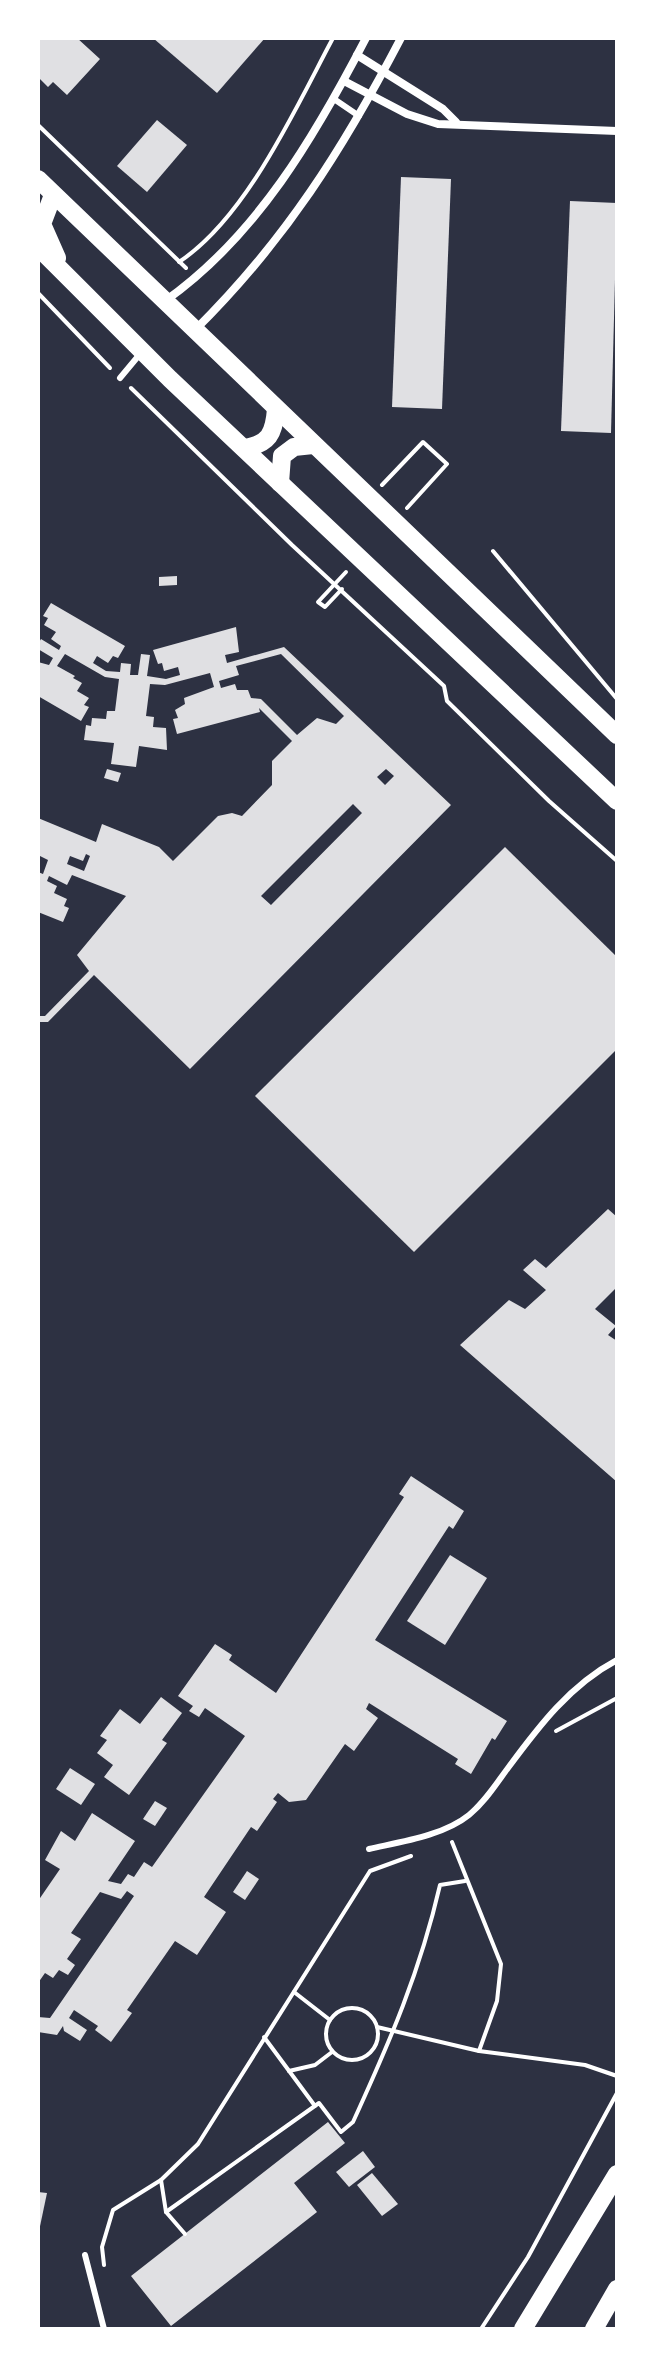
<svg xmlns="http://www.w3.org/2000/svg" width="655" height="2367" viewBox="0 0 655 2367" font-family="Barlow,sans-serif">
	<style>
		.building { fill: #e0e0e3; fill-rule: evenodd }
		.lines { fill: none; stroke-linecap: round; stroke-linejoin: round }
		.path { stroke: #fff; stroke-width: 4 }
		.service { stroke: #fff; stroke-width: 6 }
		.minor { stroke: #fff; stroke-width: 8 }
		.primary { stroke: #fff; stroke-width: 18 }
	</style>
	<rect width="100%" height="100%" fill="#2d3142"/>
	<g class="building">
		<polygon points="38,38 77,38 100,59 67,95 53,82 48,87 38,77"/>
		<polygon points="153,38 265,38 217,93"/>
		<polygon points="157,120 187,145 147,192 117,166"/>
		<polygon points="401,177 451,179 442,409 392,407"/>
		<polygon points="570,201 617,203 611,433 561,431"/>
		<polygon points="177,576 177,585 159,586 159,577"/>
		<path d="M51,603L125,646L118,658L113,656L108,663L97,656L93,663L106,671L120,672L121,663L131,664L130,675H138L141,654L150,655L147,676L166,679L180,675L178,667L164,671L162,663L158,664L153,650L236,627L239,652L225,655L227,663L284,647L451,805L190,1069L94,975L48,1022H38V1016H45L89,971L77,955L126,896L72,875L67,885L49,876L47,881L57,886L54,893L67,899L64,906L69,908L63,922L38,912V872L43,874L48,860L38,855V818L96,842L102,824L159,847L173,861L218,816L232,813L242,816L272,785V761L292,741L259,708L260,712L177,734L173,719L178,718L175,710L185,704L184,698L214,687L210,673L165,685L150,684L146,716L154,717L153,727L166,728L167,750L139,746L136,767L111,764L114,743L84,740L86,725L91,726L92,718L106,719L107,711H115L119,679L105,677L65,654L57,666L75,676L73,678L82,683L77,691L89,698L84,705L89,707L81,721L38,696V662L49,665L53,658L38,649V644L41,639L59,650L61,646L51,639L56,632L44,625L48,618L43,616ZM281,654L344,716L336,724L317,718L297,735L261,699L251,698L248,690H237L235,684L221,688L219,681L239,675L236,666ZM386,769L394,776L385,785L377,777ZM353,804L362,813L271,905L261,896ZM86,854L90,856L84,871L67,864L70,856L83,861Z"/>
		<polygon points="107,769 121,773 118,782 104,778"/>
		<polygon points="505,847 617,957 617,1049 414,1252 255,1096"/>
		<polygon points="608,1209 617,1217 617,1287 595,1309 616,1326 608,1335 617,1341 617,1482 460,1345 509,1300 525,1309 546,1290 523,1270 535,1259 546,1268"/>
		<polygon points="411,1476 464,1511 453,1529 449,1526 375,1640 507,1721 495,1740 492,1738 471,1774 455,1764 458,1759 369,1703 366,1709 378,1718 354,1751 345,1744 306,1800 289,1802 278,1793 273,1799 277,1802 257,1831 251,1827 204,1897 226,1912 197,1955 175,1941 127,2010 132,2013 111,2042 95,2030 98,2026 74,2010 69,2018 87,2030 80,2041 64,2031 63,2026 57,2035 38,2032 38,2017 50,2018 134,1896 127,1891 121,1899 100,1892 71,1933 81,1939 67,1959 75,1965 68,1975 59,1970 53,1978 45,1973 38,1983 38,1901 60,1869 45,1860 61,1831 75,1841 92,1813 135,1841 108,1881 121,1884 128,1874 134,1877 144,1862 152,1867 245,1736 205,1708 199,1717 189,1711 193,1706 178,1696 215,1644 232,1655 229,1660 276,1693 404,1497 399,1494"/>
		<polygon points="450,1555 487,1578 445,1645 407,1621"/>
		<polygon points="161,1697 182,1713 162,1740 167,1743 129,1795 104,1777 113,1765 97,1753 107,1740 100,1736 120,1709 140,1724"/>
		<polygon points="70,1768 95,1784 81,1805 56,1789"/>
		<polygon points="155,1801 167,1808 155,1826 143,1819"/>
		<polygon points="247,1871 259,1879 245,1900 233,1892"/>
		<polygon points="328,2122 345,2143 294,2183 317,2212 171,2326 131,2276"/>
		<polygon points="363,2151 375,2167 349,2187 336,2172"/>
		<polygon points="372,2173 398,2204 382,2216 357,2185"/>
		<polygon points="38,2192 47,2193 39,2231 38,2231"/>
	</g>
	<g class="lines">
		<g class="path">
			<polyline points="38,125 186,268"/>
			<path d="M179,262C247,217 295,109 333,38"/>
			<polyline points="38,293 110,368"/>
			<polyline points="131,388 292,545 444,686 447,701 549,801 617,861"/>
			<polyline points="382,485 423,442 447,464 407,508"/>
			<polyline points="493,551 617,699"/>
			<polyline points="342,589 325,607 318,602 346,572"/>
			<polyline points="556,1731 617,1698"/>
			<polyline points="452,1842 501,1964 497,2001 479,2051"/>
			<polyline points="294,1992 330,2020"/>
			<circle cx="352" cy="2034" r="26"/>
			<polyline points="377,2027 479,2051 585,2065 617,2076"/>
			<polyline points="264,2037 315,2106"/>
			<polyline points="289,2071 315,2065 332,2052"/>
			<polyline points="161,2180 166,2212 185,2234"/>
			<path d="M166,2212L319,2103L341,2132L353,2122C390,2041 420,1972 440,1885L465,1881"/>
			<polyline points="104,2265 102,2247 113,2210 161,2180 198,2144 370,1871 411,1856"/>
			<polyline points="481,2329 528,2257 617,2093"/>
		</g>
		<g class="service">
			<polyline points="334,99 359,116"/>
			<polyline points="120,378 140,354"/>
			<path d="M369,1849C400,1842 443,1836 469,1815C485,1802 496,1784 508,1768C539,1726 570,1685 617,1660"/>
			<polyline points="85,2255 104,2329"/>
		</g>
		<g class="minor">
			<polyline points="357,55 443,109 456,122"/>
			<polyline points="344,81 407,114 438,124 617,131"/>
			<path d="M165,301C257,236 315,136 366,38"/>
			<path d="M195,330C285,241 343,149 401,38"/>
		</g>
		<g class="primary">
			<polyline points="38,179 617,735"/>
			<polyline points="53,195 42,224 57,258"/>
			<polyline points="38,247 170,379 617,801"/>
			<path d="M244,448C269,444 274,434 276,409"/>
			<polyline points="280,483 282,456 294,447 313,445"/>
			<polyline points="523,2329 617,2174"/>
			<polyline points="594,2329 617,2289"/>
		</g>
	</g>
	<rect width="655" height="2367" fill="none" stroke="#ffffff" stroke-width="80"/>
</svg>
